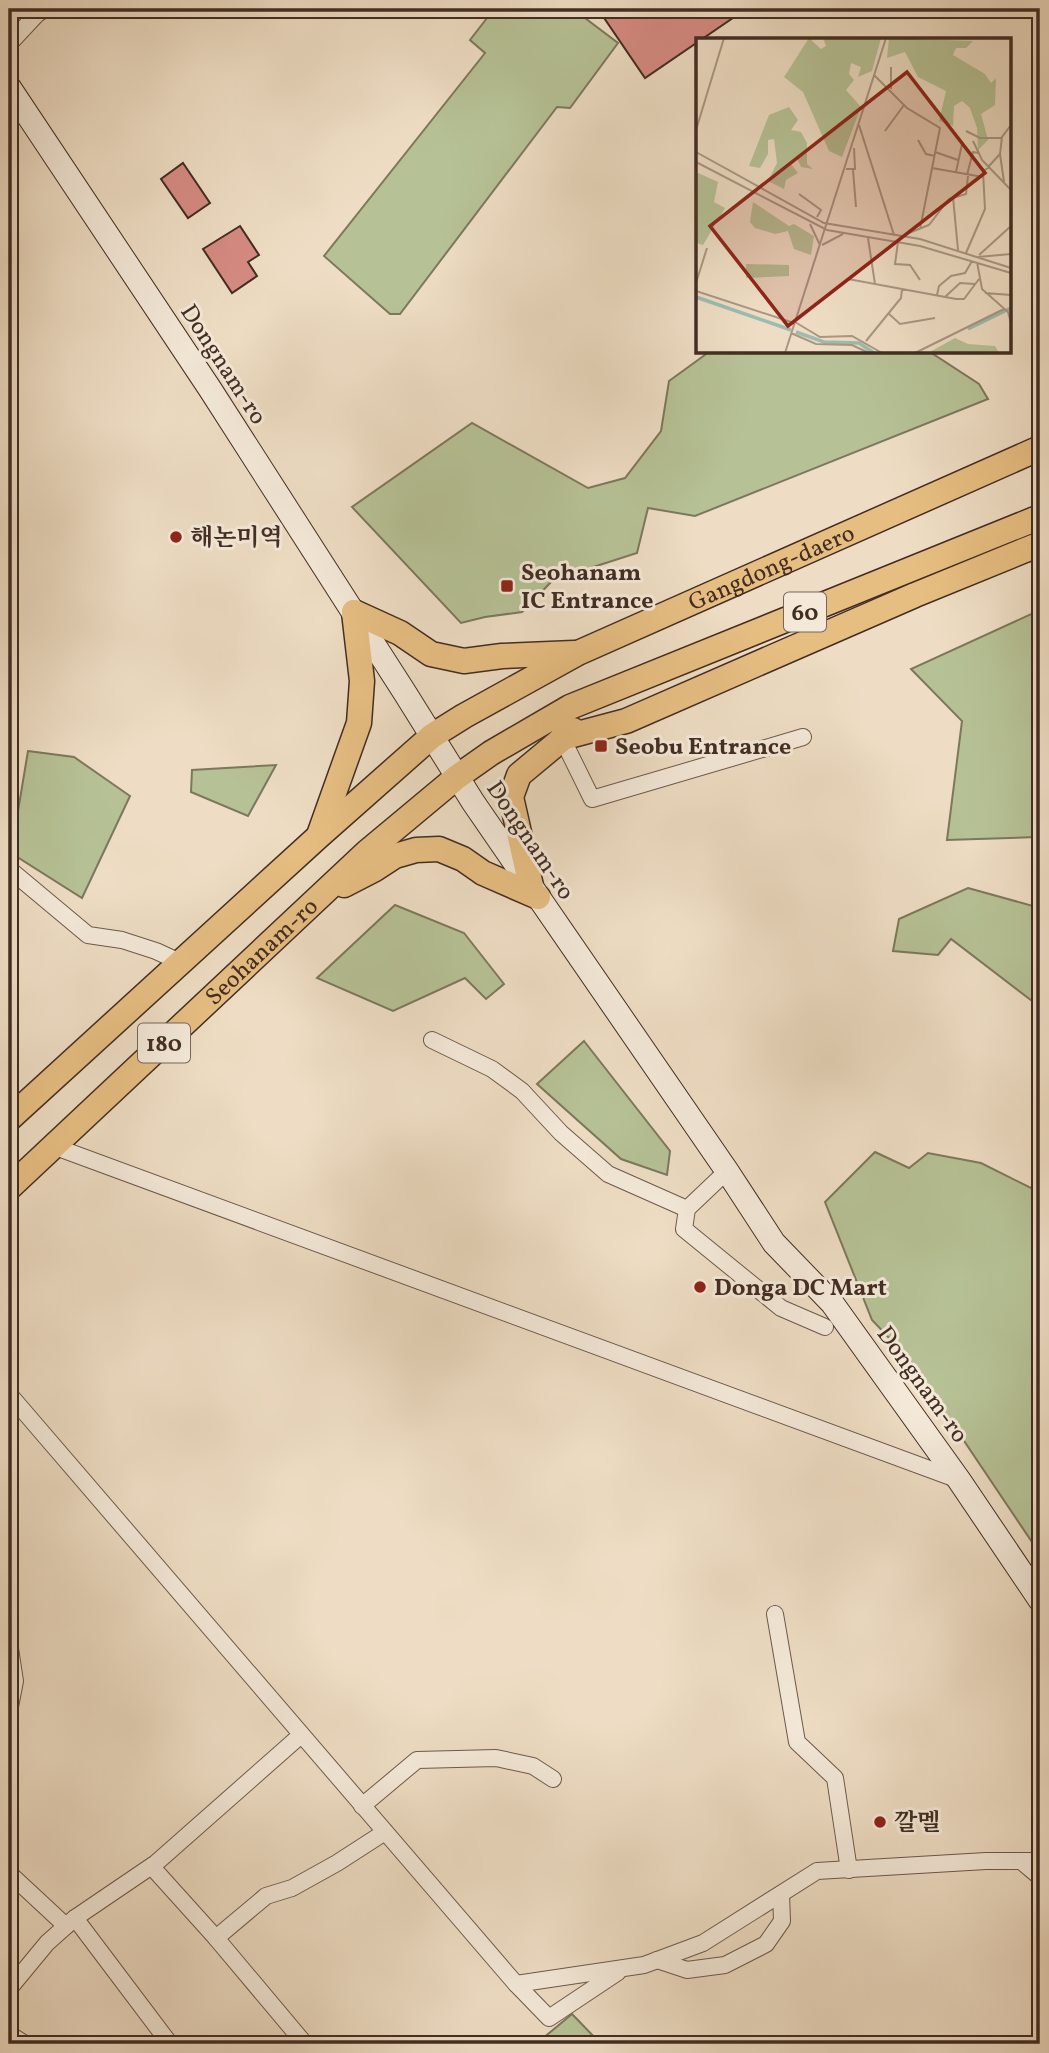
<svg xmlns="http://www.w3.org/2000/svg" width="1049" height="2053" viewBox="0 0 1049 2053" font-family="Vollkorn,'Noto Serif KR',serif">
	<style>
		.green { fill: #b6c296; stroke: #7c785c; stroke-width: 2 }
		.building { fill: #d68b83; stroke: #422d23; stroke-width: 2 }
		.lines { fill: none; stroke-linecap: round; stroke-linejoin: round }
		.minor-casing { stroke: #6d594b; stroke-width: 18 }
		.secondary-casing { stroke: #422d23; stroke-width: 25 }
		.primary-casing { stroke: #422d23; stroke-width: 27 }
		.minor { stroke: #f4e9d9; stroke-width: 16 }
		.secondary { stroke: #f4e9d9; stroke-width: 23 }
		.primary { stroke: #e7be82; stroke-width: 24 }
		.poi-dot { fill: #8f2418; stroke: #f4e9d9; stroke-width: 2.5 }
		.labels { text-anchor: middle; stroke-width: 6; stroke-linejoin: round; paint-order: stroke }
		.shield { fill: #f4e9d9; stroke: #77655a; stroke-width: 2 }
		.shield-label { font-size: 23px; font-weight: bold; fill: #422d23 }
		.street-label { font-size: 24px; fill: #422d23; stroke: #f4e9d9 }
		.poi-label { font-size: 24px; font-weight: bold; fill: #422d23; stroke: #f4e9d9; text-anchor: start }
		.inset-river { fill: none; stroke: #9abdaf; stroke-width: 3.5 }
		.inset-road { fill: none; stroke: #a99784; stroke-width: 2 }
		.view { fill: #8f2418; fill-opacity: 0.15; stroke: #8f2418; stroke-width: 3.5 }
		.inset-edge { fill: none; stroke: #422d23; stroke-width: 3.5 }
	</style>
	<rect width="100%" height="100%" fill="#eeddc4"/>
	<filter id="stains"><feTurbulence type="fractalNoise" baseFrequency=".00286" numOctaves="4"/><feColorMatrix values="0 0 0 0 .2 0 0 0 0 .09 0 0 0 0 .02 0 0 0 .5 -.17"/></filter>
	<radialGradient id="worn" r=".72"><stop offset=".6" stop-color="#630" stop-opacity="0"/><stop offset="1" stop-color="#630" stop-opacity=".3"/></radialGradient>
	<g class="green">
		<polygon points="494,9 573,9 618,43 570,108 557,107 400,314 390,314 324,256 485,53 470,40"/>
		<polygon points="709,352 930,352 979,384 988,399 695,516 648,508 637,553 553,580 522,612 485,617 461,623 352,507 472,423 588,488 625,478 661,431 669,381"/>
		<polygon points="1040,610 1040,854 1037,837 947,840 962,721 911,669"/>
		<polygon points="28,751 74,757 130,796 82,898 11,853"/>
		<polygon points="276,765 248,816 191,792 192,770"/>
		<polygon points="968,888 1040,908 1040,1007 951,939 938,955 893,951 899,919"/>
		<polygon points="395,905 464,933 504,984 486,999 465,978 393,1011 317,978"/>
		<polygon points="584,1041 670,1151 667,1175 621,1159 537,1084"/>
		<polygon points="875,1152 909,1168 928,1153 981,1163 1035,1190 1040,1191 1040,1554 909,1359 872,1320 825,1202"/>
		<polygon points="572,2014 601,2044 536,2044"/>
	</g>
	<g class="building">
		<polygon points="598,9 746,9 645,78"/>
		<polygon points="183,163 210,203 188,218 161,179"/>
		<polygon points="240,226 259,255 248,262 257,276 232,293 203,249"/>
	</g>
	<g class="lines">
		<defs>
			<g id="minor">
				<polyline points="9,44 37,14 45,9"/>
				<polyline points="562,738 592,799 803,737"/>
				<polyline points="9,869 88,935 122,940 156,951 182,963"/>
				<polyline points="432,1040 492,1069 522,1091 561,1133 608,1174 687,1209"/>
				<polyline points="53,1146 959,1480"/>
				<polyline points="727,1171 687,1209 684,1229 781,1308 825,1327"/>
				<polyline points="9,1394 516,1984 644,1965 703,1943 817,1871 986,1861 1040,1861"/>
				<polyline points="775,1614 797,1742 835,1778 849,1870"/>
				<polyline points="9,1642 15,1681 9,1712"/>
				<polyline points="362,1806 417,1760 496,1758 533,1766 553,1779"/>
				<polyline points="1021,1861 1040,1877"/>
				<polyline points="152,1867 216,1938 305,2044"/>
				<polyline points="9,1873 66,1926"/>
				<polyline points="75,1918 170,2044"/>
				<polyline points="216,1938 266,1896 292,1888 337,1863 385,1832"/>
				<polyline points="657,1960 687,1970 725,1965 766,1944 782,1921 781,1894"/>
				<polyline points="516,1984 549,2018 618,1972"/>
				<polyline points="9,1989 47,1943 75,1918 156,1863 301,1735"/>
				<polyline points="9,2034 25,2044"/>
			</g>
			<polyline id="secondary" points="9,87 210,389 405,693 473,802 727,1171 774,1243 832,1303 959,1480 1040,1600"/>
			<g id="primary">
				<polyline points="354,612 400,633 431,654 464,661 502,656 574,653"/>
				<polyline points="562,738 626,721 915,595 1040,544"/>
				<polyline points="319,835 359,723 362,681 354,612"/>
				<polyline points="344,885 375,869 395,856 416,850 439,849 463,859 483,873 538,897"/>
				<polyline points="531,886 511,797 519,775 573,730"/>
				<path id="s1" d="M9,1119L319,836L432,736L464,716L578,653L1040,448"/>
				<path id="s2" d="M9,1188L367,852L457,777L491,753L570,707L1040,517"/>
			</g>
		</defs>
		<use href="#minor" class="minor-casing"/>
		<use href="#secondary" class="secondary-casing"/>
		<use href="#primary" class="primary-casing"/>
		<use href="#minor" class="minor"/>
		<use href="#secondary" class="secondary"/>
		<use href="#primary" class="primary"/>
	</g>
	<g class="poi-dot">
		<circle cx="176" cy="537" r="7"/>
		<rect x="500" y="579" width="14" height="14" rx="3.5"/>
		<rect x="594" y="739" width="14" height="14" rx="3.5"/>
		<circle cx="700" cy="1287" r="7"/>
		<circle cx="880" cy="1822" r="7"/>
	</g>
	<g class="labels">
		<g class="shield">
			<rect x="784" y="592.5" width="42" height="39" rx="5"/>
			<rect x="138" y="1023.5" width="52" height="39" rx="5"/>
		</g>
		<g class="shield-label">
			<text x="805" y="620">60</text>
			<text x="164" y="1051">180</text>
		</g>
		<g class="street-label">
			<text transform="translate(224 364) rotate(57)" y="8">Dongnam-ro</text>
			<text dy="8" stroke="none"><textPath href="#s1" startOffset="950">Gangdong-daero</textPath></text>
			<text transform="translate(531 840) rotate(56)" y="8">Dongnam-ro</text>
			<text dy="8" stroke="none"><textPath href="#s2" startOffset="346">Seohanam-ro</textPath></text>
			<text transform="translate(923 1384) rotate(54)" y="8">Dongnam-ro</text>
		</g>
		<g class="poi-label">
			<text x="190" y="545">해논미역</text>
			<text x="521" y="580">Seohanam<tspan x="521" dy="28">IC Entrance</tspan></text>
			<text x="615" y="754">Seobu Entrance</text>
			<text x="714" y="1295">Donga DC Mart</text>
			<text x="894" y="1830">깔멜</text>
		</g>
	</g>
	<g transform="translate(696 38)">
		<rect width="315" height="315" fill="#eeddc4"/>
		<path d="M113,0L125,11L130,8L127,0H185L176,33L162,39L165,29L155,25L153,36L158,42L150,52L165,69L146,119L133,113L107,54L88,39ZM193,0L277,3L270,10H260L257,17L289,36L295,45L300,40L299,67L285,76L292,102L282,112L281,90L274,70L266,63L258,68L257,88L243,83L250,53L222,39L209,14L191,20ZM93,69L102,82L95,92L105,94L111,105V126L117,131L105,129L101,120L95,126L102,135L90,142L88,151L72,143L81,125L78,101L72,102V116L64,130L53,128L73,77ZM0,134L22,144L18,164L29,170L7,207L0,205ZM57,164L93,188L98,186L118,198L115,217L98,211L92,193L79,196L59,190L54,184ZM50,226L93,227V238L50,240ZM259,300L272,306L299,308L303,315H232Z" fill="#b6c296"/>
		<path class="inset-river" d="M0,259L95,292M272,291L315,270M100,294L128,304L163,305L178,315"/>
		<path class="inset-road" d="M178,37L211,70L244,90L224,191M195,51V29M163,87L198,197M0,92L28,0M189,93L208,67M270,93L284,100H306M222,102L230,116L239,118M277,103L286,122L315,152M0,114L128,185L224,201L315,230M239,114L262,122M304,116L308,144M0,124L131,192L224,208L315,235M293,128L304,116L306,99L315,87M236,130L287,139M150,131H159L158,110M157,132L160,169M260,134L266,106M271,137L277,114L282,115M103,156L125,172L121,179M257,159L262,212M114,186L124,207M208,197L233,187L253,161L270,156L272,138M172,200L179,246M202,204L199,226L214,227L224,242M126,207L147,196M270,215L289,171L287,133L294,129M283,217L315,188M282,219L315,216M281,224L286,251L312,274L315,285M152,241L260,261H268L283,241M0,245L11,210M0,253L98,285M289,255L315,257M241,257L243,248L255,238L269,235L276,223M249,259L264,245L279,246M192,275L204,286L239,280M99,284L124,299L156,298L186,315M95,295L120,306L156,307L173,315M170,303L205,260L206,251M89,315L190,0M219,315L308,271"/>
		<path class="view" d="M211,34L289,135L92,288L14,188Z"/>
		<rect width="315" height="315" class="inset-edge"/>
	</g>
	<rect width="1049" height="2053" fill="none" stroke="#eeddc4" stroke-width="35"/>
	<rect x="10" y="10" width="1028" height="2032" fill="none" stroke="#422d23" stroke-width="3.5"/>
	<rect x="18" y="18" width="1014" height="2018" fill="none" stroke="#422d23" stroke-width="2"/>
	<rect width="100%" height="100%" filter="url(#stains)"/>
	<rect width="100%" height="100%" fill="url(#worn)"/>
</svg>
